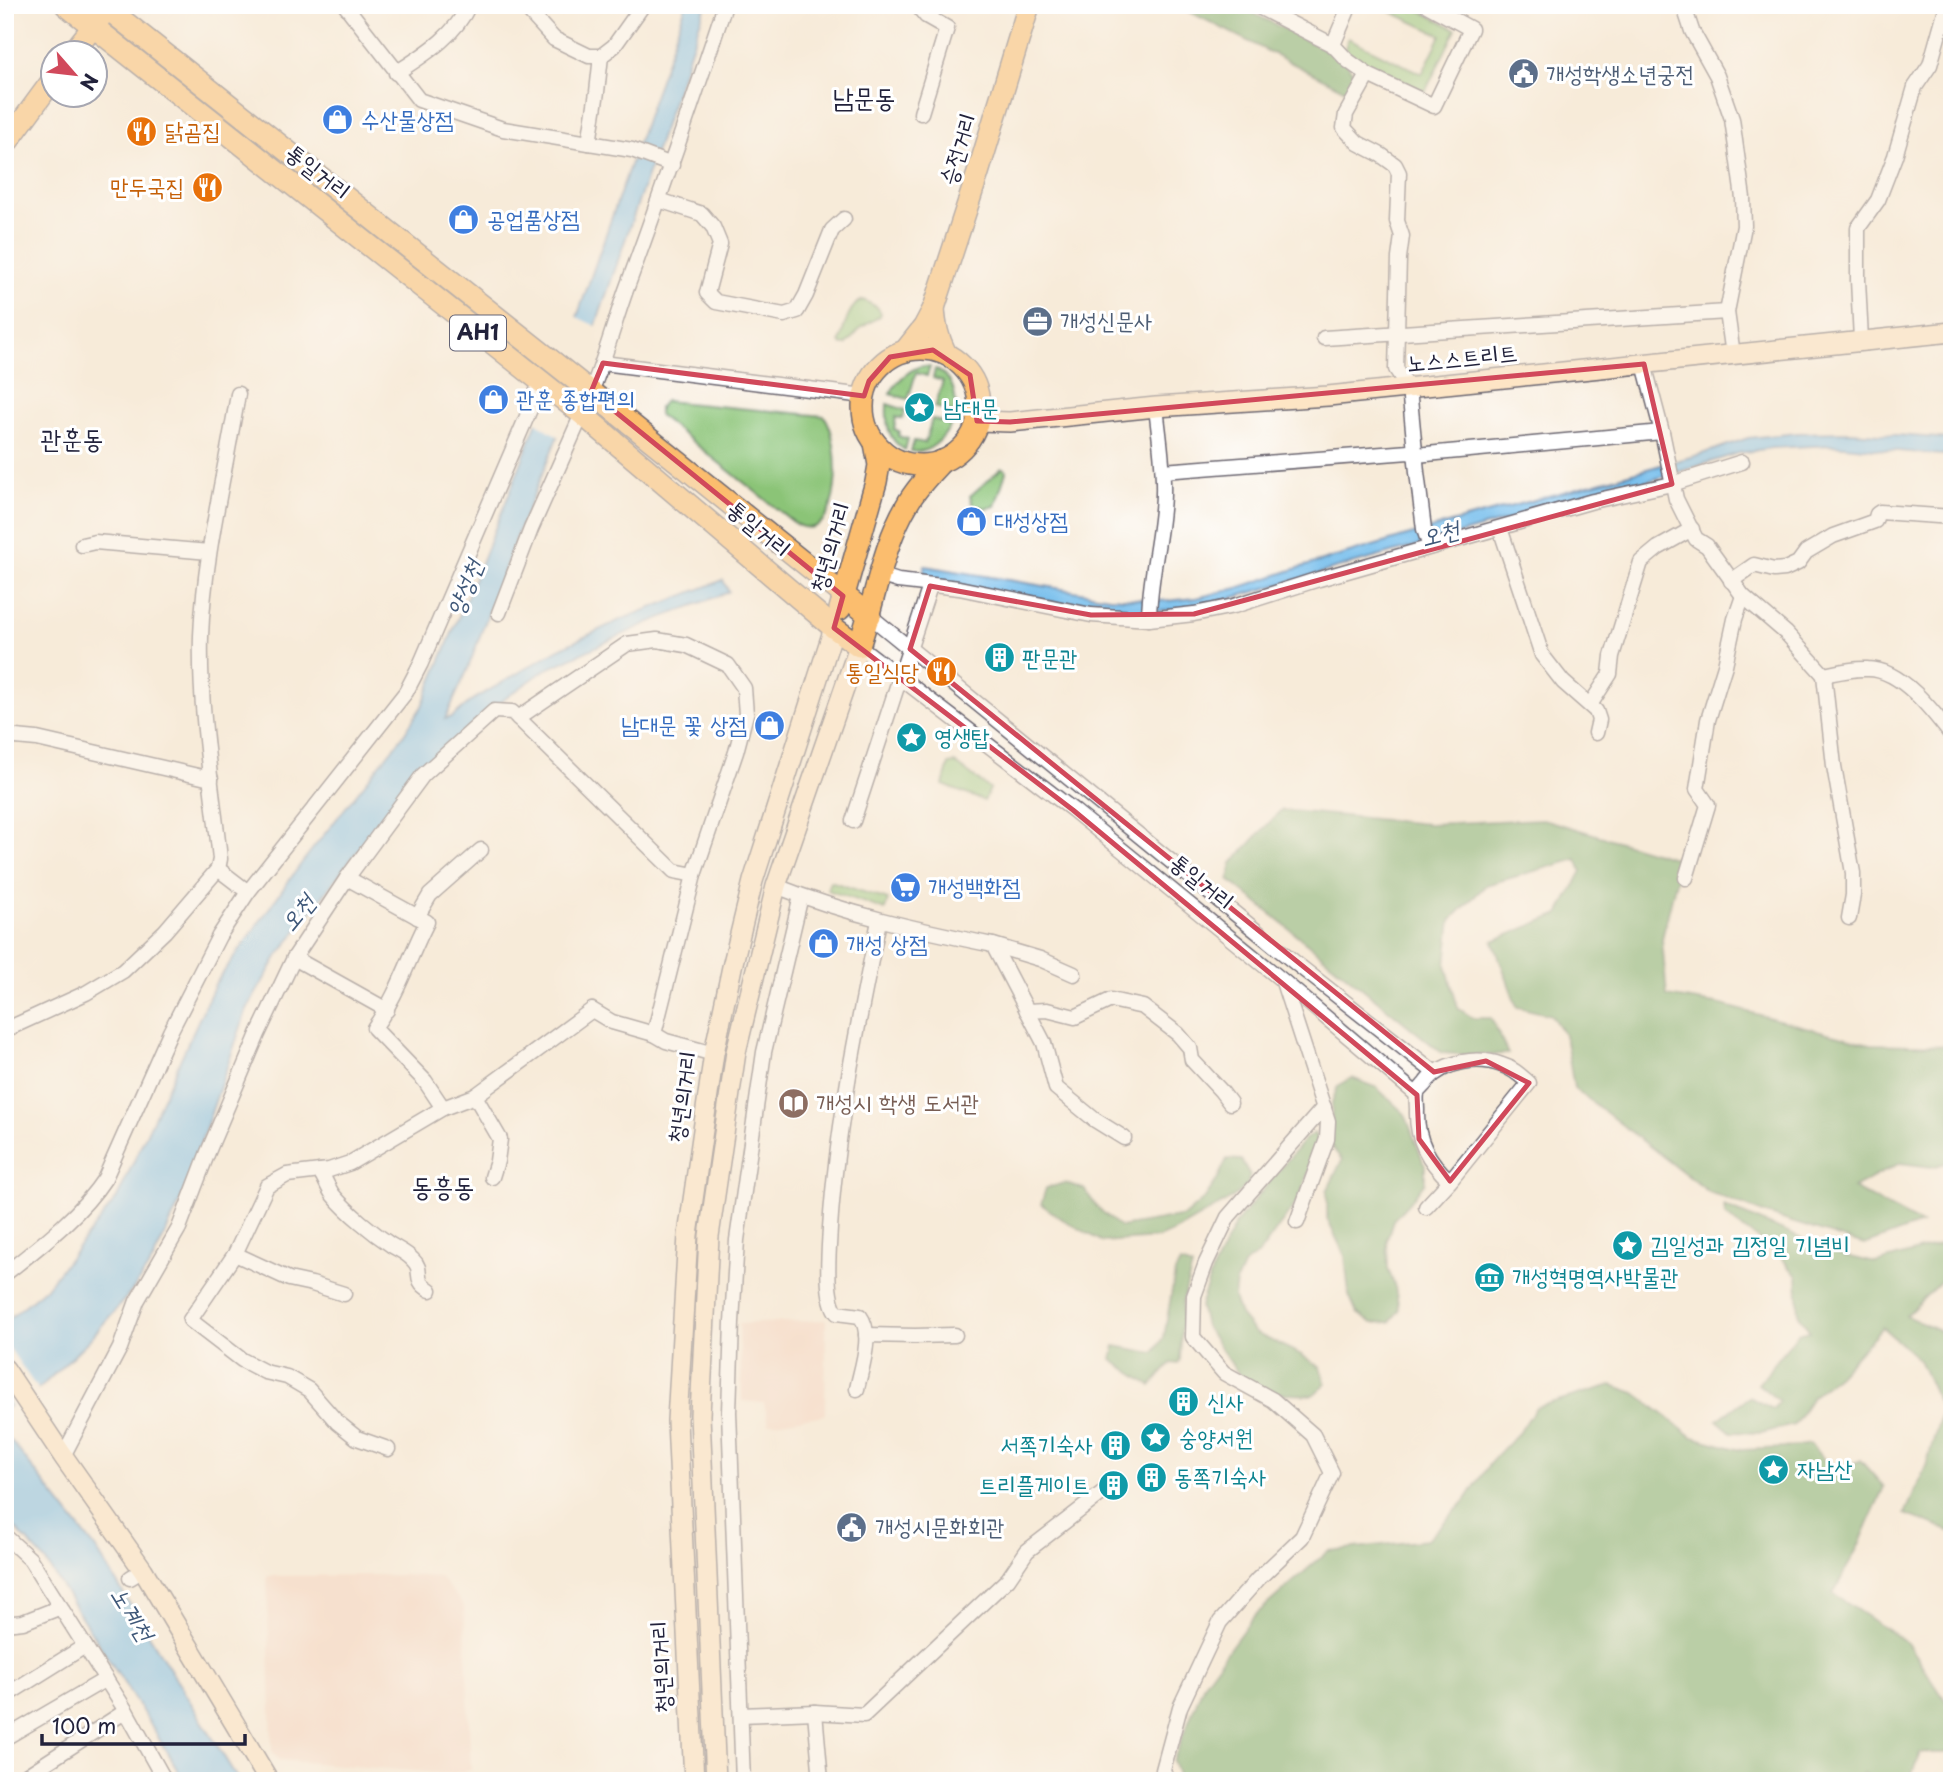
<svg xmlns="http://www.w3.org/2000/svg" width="1957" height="1786" viewBox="0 0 1957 1786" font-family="'Playpen Sans','Poor Story',sans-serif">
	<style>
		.built { fill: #f4d3c0 }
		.green { fill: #8bc477; stroke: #567359; stroke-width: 2 }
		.forest { fill: #70aa68; stroke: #496652; stroke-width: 2 }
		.water { fill: #74bdec; stroke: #4b7094; stroke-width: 2 }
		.pier { fill: #f7ebd9 }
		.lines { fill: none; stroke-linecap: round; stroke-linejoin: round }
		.street-casing { stroke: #6d6872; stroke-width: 17 }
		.secondary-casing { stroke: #6d6872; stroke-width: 22 }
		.primary-casing { stroke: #6d6872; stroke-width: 24 }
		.street { stroke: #fff; stroke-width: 14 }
		.secondary { stroke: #fde5c5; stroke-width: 19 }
		.primary { stroke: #fbbd6e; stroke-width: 21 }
		.marked { fill: none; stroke: #d1495b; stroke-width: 5; stroke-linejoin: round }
		.labels { text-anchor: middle; stroke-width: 6; stroke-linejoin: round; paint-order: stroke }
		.shield { fill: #fff; stroke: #646476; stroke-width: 2 }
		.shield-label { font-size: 21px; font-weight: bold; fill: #22223b }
		.service-label { font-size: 23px; fill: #4e5e75; stroke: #fff; text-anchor: start }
		.shop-label { font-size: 23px; fill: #366cbe; stroke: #fff; text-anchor: start }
		.food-label { font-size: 23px; fill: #c56008; stroke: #fff; text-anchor: end }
		.street-label { font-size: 23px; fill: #22223b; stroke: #fff }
		.culture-label { font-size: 23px; fill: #0d838f; stroke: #fff; text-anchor: start }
		.education-label { font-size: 23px; fill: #785e54; stroke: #fff; text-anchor: start }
		.water-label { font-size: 24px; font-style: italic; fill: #3f5879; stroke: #fff }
		.quarter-label { font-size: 26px; fill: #22223b; stroke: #fff }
	</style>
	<rect width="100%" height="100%" fill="#fff"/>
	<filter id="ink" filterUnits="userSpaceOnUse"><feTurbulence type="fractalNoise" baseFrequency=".0143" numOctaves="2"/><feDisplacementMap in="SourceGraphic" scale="14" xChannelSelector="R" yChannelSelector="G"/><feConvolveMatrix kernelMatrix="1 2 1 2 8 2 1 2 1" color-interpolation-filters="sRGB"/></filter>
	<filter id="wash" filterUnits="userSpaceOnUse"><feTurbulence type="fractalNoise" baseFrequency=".00686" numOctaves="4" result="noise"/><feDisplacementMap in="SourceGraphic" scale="28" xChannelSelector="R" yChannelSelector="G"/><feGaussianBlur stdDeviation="1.57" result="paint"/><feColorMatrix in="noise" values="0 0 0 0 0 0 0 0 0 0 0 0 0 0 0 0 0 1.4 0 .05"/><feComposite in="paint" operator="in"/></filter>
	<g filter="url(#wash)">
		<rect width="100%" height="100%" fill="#f7ebd9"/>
		<g class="built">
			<polygon points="826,1320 825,1415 769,1424 764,1403 742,1401 739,1324"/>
			<polygon points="401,1575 440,1577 464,1606 471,1770 451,1774 279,1760 272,1751 267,1576"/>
		</g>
		<g class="green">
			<polygon points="1376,5 1409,5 1456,29 1425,92 1353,58 1345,48 1348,38 1422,74 1441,35"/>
			<path d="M863,300L877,307L881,313L880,316L861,328L846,345H842L840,342C844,328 848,305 863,300Z"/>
			<path d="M921,366L930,367L927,376L916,373L908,399L890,394C897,381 907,371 921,366Z"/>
			<path d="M935,369C953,377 957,395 955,413L935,407L943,381L933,378Z"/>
			<path d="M665,401L824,416C842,438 844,546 797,525L659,415V407Z"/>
			<path d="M887,404L905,410L903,419L896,417L894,429L899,431L898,436L908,439L905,450C887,440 886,423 887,404Z"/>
			<path d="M932,419L951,425C943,439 929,455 911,451L914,441L925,443Z"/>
			<polygon points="1002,468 1005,469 1006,472 995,506 988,508 973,506 970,496"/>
			<polygon points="955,763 990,789 984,801 943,785 949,764"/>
			<polygon points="830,881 888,900 885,910 827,890"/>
		</g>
		<g class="forest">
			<polygon points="1176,5 1237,5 1328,51 1347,64 1356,77 1349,92"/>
			<polygon points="1281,810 1428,824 1543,819 1681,860 1662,939 1667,996 1722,1005 1870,1044 1952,1046 1952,1161 1932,1167 1900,1163 1853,1188 1921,1224 1864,1245 1766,1214 1709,1192 1574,1088 1565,1036 1551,1015 1517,1007 1493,941 1559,914 1582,871 1577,859 1486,885 1451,920 1446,965 1458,1008 1473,1018 1491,1018 1508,1054 1468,1055 1442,1053 1229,880 1232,863"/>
			<polygon points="1352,1078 1376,1087 1405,1114 1425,1166 1425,1182 1413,1198 1393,1220 1387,1239 1388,1268 1395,1287 1399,1310 1390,1322 1372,1323 1357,1313 1349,1295 1345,1256 1327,1219 1327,1191 1342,1160 1331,1146 1332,1102 1338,1086"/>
			<polygon points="1314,1133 1319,1143 1299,1199 1259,1254 1244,1264 1236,1282 1234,1298 1240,1315 1255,1333 1300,1354 1321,1368 1326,1384 1313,1395 1286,1394 1265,1390 1240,1376 1205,1326 1200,1306 1212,1271 1235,1224 1304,1140"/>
			<polygon points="1227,1159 1241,1160 1250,1175 1247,1186 1232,1198 1173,1232 1158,1238 1103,1242 1062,1219 1041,1204 1046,1188 1065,1183 1084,1189 1098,1208 1120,1227 1184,1216 1204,1199 1217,1180"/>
			<polygon points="1724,1206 1838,1254 1876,1263 1952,1241 1952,1270 1906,1316 1952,1337 1952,1532 1905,1514 1926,1466 1942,1410 1919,1360 1882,1327 1838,1375 1812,1397 1794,1425 1761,1433 1731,1432 1717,1420 1749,1397 1773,1409 1779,1401 1758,1384 1798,1334 1810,1331 1799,1317 1797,1276 1780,1256 1725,1215"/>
			<polygon points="1180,1263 1192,1267 1183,1300 1180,1360 1178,1364 1171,1363 1151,1386 1112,1360 1115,1346 1154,1353 1164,1337 1175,1272"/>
			<polygon points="1612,1385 1635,1393 1693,1437 1741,1450 1784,1448 1810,1444 1835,1472 1860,1460 1884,1487 1859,1545 1833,1594 1907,1643 1952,1710 1952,1753 1920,1753 1909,1781 1876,1781 1863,1773 1858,1781 1180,1781 1173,1761 1204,1683 1252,1618 1328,1551 1427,1540 1465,1501 1489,1464 1521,1430 1536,1407"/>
		</g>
		<g class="water">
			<polygon points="686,5 706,5 557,438 518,533 467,671 445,719 452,717 471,701 557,650 620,620 723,580 729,592 650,622 545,670 485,713 426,766 351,859 277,957 247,1009 181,1200 152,1262 132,1291 89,1340 42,1386 5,1409 5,1322 45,1289 117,1198 215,984 303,861 402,737 422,706 510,492 577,317"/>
			<polygon points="1851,432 1952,439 1952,456 1833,445 1771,448 1739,453 1662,477 1196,608 1142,612 1092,609 923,580 925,566 1109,597 1167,601 1196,598 1238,588 1295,569 1451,523 1705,453 1748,438 1798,433"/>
			<polygon points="5,1436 12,1442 96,1549 239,1781 184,1781 149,1722 44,1559 5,1517"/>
		</g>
		<g class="pier">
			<polygon points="574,316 598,327 561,438 534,421"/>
			<polygon points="5,1342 38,1390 12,1407 5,1397"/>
		</g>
	</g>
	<g filter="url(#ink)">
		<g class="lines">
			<defs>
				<g id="street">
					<polyline points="345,5 419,100 503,129 632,150 672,165"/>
					<polyline points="523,5 554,39 589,56 601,56 614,46 643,5"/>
					<polyline points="917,5 926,16 947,28 921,113"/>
					<polyline points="1255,5 1333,45 1347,60 1368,75 1434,106 1471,29 1427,5"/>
					<polyline points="1686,5 1685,10 1692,31 1717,76 1732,119 1743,198 1744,226 1727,312 1733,355"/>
					<polyline points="1333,45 1350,5"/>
					<path d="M396,73C425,54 454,37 469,5"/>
					<polyline points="1368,75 1346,114 1344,128 1358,143 1381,155 1395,165 1399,173 1397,221 1402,236 1399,258 1396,369 1409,388 1417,472 1424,529 1430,547"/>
					<polyline points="589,143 597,92 601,56"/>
					<polyline points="659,200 702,214 713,227 720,244 707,293 716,302 784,315 797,311 806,295 832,230 844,219"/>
					<polyline points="1324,338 1727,312"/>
					<polyline points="1861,340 1858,280 1858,228 1878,200 1895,156 1915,87 1930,65 1947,5"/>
					<polyline points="603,363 864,396"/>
					<path d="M1644,364L1662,432L1676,499L1696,539L1707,546L1743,596L1786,633L1824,675C1838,672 1853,668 1868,669C1901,669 1933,711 1952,736"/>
					<path d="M591,392C605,358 614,324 626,290C661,195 693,101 725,5"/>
					<polyline points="1163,471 1409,452 1416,455 1662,432"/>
					<polyline points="1500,528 1542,655 1563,682 1596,711 1599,720 1596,733"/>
					<polyline points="82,545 95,542 209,552"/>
					<polyline points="879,575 898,581 959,588 1091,615 1149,619 1194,614 1234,606 1319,579 1593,501 1672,484 1742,462"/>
					<polyline points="1731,581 1754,565 1774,570 1785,569 1798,563 1806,552 1833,536 1875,521 1877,514 1880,512 1952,517"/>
					<polyline points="499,613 531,529 582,414"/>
					<polyline points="870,616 1298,965 1434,1072"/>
					<path d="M1149,619C1149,577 1162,536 1163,494C1164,465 1159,436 1156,407"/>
					<polyline points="859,646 1073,810 1283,981 1416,1094"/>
					<polyline points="1824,675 1834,766 1853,873 1853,895 1849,918"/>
					<polyline points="1590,705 1610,674 1612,656 1641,562 1658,548 1692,529"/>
					<polyline points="518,718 627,644 657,640 686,645 728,665 744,688 746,714 736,752 694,875 654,1034 666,1041 714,1054"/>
					<polyline points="5,736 37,739 211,779"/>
					<polyline points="853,821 930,586"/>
					<polyline points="218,869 248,892"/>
					<path d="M347,878L427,922C409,957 398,995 374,1028L425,1081L443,1108"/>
					<polyline points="1686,878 1708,805 1697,789 1708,720 1725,665 1735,619 1743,596"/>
					<path d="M776,886C846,914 919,930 993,945L1044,1043L1056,1088L1095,1120L1124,1138"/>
					<polyline points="417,917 430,895 481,850"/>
					<polyline points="993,945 1040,959 1074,974"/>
					<polyline points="294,958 387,1010"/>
					<polyline points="1283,982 1328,1121 1327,1139 1297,1222"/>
					<polyline points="1027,1011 1047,1010 1075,1017 1111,1000 1143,1007 1178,1034 1190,1048 1192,1060 1221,1091 1230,1103"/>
					<path d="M5,1030L86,993L123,971L165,931L218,869L220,859C212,785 199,710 201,636C204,555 225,474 238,394"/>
					<polyline points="475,1096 500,1139 497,1161 492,1177"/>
					<path d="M320,1171C325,1179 328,1188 333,1195C347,1212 373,1233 391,1245C399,1250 407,1253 413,1260C425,1271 411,1279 430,1290"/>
					<path d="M1426,1207L1450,1181L1529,1083C1521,1076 1513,1068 1502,1065C1478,1056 1444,1061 1427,1081C1425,1085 1418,1090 1417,1094C1416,1098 1417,1106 1417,1110C1416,1140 1428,1161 1450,1181"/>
					<polyline points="235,1254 289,1279 312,1284 344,1294"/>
					<path d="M5,1274C40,1246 80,1216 105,1178L170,1032L219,936L248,892L406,692L421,663L531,407L540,382"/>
					<polyline points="866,1335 915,1336 955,1335"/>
					<path d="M857,1389C861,1368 874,1335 860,1316L837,1313C824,1297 829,1249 830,1228C837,1124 858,1023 879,921"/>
					<polyline points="388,1449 357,1438 337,1422 309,1390 287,1377 265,1372 242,1360 190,1320 235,1254 267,1186 287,1175 329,1170 350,1163 443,1108 475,1096 592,1010 612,1022 654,1034"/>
					<polyline points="63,1456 120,1348 137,1301 179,1228 208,1152 258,1034 294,958 347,878 423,775 494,711 512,712 674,871 694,875"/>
					<polyline points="5,1536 30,1559 126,1711 165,1781"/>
					<polyline points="130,1578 143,1570"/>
					<polyline points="5,1624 23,1622 61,1607"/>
					<polyline points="5,1696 85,1646"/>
					<polyline points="815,1712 821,1781"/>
					<polyline points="741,1715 815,1712 864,1715 1008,1579 1027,1551 1102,1493"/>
					<polyline points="5,1738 106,1679"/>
					<polyline points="18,1781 126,1711"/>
					<polyline points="743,1781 729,1412 732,1322 737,1240 764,1052 801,896"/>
					<polyline points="1167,1781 1163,1770 1180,1707 1220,1622 1258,1579 1302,1537 1332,1473 1313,1435 1273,1400 1224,1373 1193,1337 1194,1296 1206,1263 1228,1217 1324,1107"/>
				</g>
				<g id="secondary">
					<polyline points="977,421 1010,422 1156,407 1328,396 1952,332"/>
					<polyline points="5,1369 63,1456 143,1570 269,1781"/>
					<polyline points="694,1781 677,1421 688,1235 714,1053 732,967 753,881 834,628"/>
					<polyline points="716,1781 700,1415 709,1236 736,1052 776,886 859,646"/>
				</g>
				<g id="primary">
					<path d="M66,5L582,414L834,628L859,646C875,600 883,544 908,503C917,487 930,474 942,461"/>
					<polyline points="103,5 591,392 870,616"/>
					<polyline points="73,52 100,18"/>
					<polyline points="5,145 52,81"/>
					<polyline points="934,308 978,173 1029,5"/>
					<circle cx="921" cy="407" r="58"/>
					<path d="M905,351L924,327L934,308C935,326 938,338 946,354"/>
					<polyline points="840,609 876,482 879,465 875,443"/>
				</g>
			</defs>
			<use href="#street" class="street-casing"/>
			<use href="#secondary" class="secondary-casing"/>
			<use href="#primary" class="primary-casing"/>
			<use href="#street" class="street"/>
			<use href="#secondary" class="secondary"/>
			<use href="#primary" class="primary"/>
		</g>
	</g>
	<path d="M0 0H1957V1786H0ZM933,350L970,375L977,421L1010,422L1644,364L1672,484L1194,614L1091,615L930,586L910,649L1434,1072L1486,1061L1529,1083L1450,1181L1419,1139L1417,1095L1073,810L834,628L843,596L591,392L603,363L864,396L869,381L890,357Z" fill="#f7ebd9" fill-opacity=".55" fill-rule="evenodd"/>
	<path class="marked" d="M933,350L970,375L977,421L1010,422L1644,364L1672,484L1194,614L1091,615L930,586L910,649L1434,1072L1486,1061L1529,1083L1450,1181L1419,1139L1417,1095L1073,810L834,628L843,596L591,392L603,363L864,396L869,381L890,357Z"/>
	<defs>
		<symbol id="civic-disc" viewBox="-11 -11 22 22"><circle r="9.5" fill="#5c6f8a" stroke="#fff"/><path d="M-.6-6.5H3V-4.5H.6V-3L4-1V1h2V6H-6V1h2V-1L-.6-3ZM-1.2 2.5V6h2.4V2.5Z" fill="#fff"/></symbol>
		<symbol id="shop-disc" viewBox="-11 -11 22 22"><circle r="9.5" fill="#3f7fe0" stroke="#fff"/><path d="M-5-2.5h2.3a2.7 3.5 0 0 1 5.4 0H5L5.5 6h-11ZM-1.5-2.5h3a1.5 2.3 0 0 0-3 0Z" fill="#fff"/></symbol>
		<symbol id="restaurant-disc" viewBox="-11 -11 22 22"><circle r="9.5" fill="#e8710a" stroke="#fff"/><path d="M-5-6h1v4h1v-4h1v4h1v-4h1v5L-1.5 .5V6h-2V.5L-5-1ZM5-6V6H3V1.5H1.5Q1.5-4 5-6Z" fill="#fff"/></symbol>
		<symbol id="office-disc" viewBox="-11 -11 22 22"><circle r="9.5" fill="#5c6f8a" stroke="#fff"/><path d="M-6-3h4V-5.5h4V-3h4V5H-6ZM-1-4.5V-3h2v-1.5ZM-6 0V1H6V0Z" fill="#fff"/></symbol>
		<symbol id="sight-disc" viewBox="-11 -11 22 22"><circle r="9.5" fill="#0f9aa8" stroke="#fff"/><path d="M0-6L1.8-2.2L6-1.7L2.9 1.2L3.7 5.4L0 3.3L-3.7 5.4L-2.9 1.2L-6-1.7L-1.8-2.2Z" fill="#fff"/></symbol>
		<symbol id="building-disc" viewBox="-11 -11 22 22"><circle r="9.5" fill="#0f9aa8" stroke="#fff"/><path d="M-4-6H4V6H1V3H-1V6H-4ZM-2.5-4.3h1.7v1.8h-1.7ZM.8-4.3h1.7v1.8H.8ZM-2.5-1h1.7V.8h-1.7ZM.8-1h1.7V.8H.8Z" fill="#fff"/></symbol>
		<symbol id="supermarket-disc" viewBox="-11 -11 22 22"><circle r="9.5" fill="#3f7fe0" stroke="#fff"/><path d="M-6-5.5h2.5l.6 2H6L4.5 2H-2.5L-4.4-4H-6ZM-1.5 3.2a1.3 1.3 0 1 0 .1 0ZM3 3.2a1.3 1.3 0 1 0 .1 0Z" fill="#fff"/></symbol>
		<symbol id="library-disc" viewBox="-11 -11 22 22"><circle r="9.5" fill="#8d6e63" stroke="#fff"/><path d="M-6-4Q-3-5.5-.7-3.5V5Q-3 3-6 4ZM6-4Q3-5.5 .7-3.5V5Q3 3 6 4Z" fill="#fff"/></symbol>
		<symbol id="museum-disc" viewBox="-11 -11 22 22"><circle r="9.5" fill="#0f9aa8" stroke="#fff"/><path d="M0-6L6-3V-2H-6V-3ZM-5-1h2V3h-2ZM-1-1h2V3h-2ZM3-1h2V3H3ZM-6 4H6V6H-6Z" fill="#fff"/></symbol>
	</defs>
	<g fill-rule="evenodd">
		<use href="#civic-disc" x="1506" y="56" width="35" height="35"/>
		<use href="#shop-disc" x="320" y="102" width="35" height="35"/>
		<use href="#restaurant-disc" x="124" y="114" width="35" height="35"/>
		<use href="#restaurant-disc" x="190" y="170" width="35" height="35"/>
		<use href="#shop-disc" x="446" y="202" width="35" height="35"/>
		<use href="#office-disc" x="1020" y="304" width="35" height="35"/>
		<use href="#shop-disc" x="476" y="382" width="35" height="35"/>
		<use href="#sight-disc" x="902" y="390" width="35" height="35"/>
		<use href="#shop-disc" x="954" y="504" width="35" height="35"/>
		<use href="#building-disc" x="982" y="640" width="35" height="35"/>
		<use href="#restaurant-disc" x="924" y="654" width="35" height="35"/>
		<use href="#shop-disc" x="752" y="708" width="35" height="35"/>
		<use href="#sight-disc" x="894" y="720" width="35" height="35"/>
		<use href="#supermarket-disc" x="888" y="870" width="35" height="35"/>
		<use href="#shop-disc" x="806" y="926" width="35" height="35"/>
		<use href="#library-disc" x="776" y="1086" width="35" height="35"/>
		<use href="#sight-disc" x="1610" y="1228" width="35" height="35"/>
		<use href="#museum-disc" x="1472" y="1260" width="35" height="35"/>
		<use href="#building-disc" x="1166" y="1384" width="35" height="35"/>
		<use href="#sight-disc" x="1138" y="1420" width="35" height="35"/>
		<use href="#building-disc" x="1098" y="1428" width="35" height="35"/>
		<use href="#sight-disc" x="1756" y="1452" width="35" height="35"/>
		<use href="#building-disc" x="1134" y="1460" width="35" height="35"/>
		<use href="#building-disc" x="1096" y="1468" width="35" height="35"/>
		<use href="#civic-disc" x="834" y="1510" width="35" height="35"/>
	</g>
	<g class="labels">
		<rect class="shield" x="450" y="315.5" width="56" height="35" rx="5"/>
		<g class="shield-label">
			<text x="478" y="340">AH1</text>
		</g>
		<g class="service-label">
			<text x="1546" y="82">개성학생소년궁전</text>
			<text x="1060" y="329">개성신문사</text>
			<text x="875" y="1535">개성시문화회관</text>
		</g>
		<g class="shop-label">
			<text x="361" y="128">수산물상점</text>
			<text x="487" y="227">공업품상점</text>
			<text x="516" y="407">관훈 종합편의</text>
			<text x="994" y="529">대성상점</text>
			<text x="747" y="733" text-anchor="end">남대문 꽃 상점</text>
			<text x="928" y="895">개성백화점</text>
			<text x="846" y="952">개성 상점</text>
		</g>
		<g class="food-label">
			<text x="165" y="139" text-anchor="start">닭곰집</text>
			<text x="184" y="195">만두국집</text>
			<text x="919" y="680">통일식당</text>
		</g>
		<g class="street-label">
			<text transform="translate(958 149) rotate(-73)" y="8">승전거리</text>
			<text transform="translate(318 172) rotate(38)" y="8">통일거리</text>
			<text transform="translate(1462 358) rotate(-6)" y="8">노스스트리트</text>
			<text transform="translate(759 529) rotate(40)" y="8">통일거리</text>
			<text transform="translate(830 547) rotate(-74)" y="8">청년의거리</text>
			<text transform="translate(1202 882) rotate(39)" y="8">통일거리</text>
			<text transform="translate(682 1097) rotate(-82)" y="8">청년의거리</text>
			<text transform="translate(661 1667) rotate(-93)" y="8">청년의거리</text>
		</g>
		<g class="culture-label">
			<text x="943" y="416">남대문</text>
			<text x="1022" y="666">판문관</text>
			<text x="934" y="745">영생탑</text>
			<text x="1650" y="1253">김일성과 김정일 기념비</text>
			<text x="1512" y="1285">개성혁명역사박물관</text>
			<text x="1207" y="1410">신사</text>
			<text x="1179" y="1446">숭양서원</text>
			<text x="1093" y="1453" text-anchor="end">서쪽기숙사</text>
			<text x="1797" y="1477">자남산</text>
			<text x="1174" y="1485">동쪽기숙사</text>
			<text x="1090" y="1493" text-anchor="end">트리플게이트</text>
		</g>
		<g class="education-label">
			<text x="816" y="1111">개성시 학생 도서관</text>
		</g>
		<g class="water-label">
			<text transform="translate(1440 534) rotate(-15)" y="8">오천</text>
			<text transform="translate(465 588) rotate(-68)" y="8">양성천</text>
			<text transform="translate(298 913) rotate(-51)" y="8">오천</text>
			<text transform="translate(132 1614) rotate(58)" y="8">노계천</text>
		</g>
		<g class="quarter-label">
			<text x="864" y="107">남문동</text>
			<text x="72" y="448">관훈동</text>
			<text x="443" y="1196">동흥동</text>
		</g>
	</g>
	<rect width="1957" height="1786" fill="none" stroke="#fff" stroke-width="28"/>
	<g transform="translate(74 74) rotate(118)"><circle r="33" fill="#ffffff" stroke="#a7a7b1" stroke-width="2"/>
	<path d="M0-5L12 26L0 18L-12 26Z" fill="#d1495b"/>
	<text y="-10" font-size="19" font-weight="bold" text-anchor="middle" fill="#22223b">N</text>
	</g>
	<path d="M42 1734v10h203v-10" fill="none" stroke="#22223b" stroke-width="3.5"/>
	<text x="52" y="1734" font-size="21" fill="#22223b" stroke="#ffffff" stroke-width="5" paint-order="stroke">100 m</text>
</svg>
